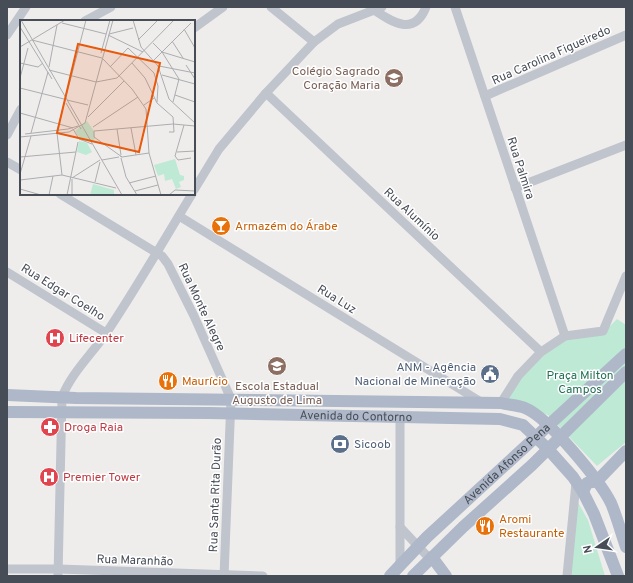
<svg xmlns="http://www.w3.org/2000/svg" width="633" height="583" viewBox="0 0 633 583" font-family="Overpass,sans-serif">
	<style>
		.green { fill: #bee9d5 }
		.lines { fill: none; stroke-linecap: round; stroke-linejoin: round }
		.minor { stroke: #bfc4cd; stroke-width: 9 }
		.major { stroke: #aeb8c9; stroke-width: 12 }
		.labels { text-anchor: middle; stroke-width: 3; stroke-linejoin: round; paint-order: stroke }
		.street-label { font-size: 12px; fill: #474d57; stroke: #fff }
		.education-label { font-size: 12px; fill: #785e54; stroke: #fff; text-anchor: end }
		.food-label { font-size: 12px; fill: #c56008; stroke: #fff; text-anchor: start }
		.health-label { font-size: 12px; fill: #be3a42; stroke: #fff; text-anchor: start }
		.service-label { font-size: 12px; fill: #4e5e75; stroke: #fff; text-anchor: end }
		.park-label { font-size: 12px; fill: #207054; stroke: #fff }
		.inset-road { fill: none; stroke: #acadb0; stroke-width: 1 }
		.view { fill: #e8590c; fill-opacity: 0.15; stroke: #e8590c; stroke-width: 2 }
		.inset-edge { fill: none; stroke: #474d57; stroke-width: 2 }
	</style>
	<rect width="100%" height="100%" fill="#efedec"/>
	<g class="green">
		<polygon points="617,319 626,325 626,442 597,466 548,415 505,401 518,377 566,337 604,332"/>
		<polygon points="576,499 588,520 605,576 571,576"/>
	</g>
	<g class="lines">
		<g class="minor">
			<polyline points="271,7 314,42"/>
			<polyline points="455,7 565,336"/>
			<path d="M374,10C392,22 414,37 426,7"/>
			<polyline points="85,21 111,7"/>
			<polyline points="194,28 223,7"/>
			<polyline points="7,35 26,7"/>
			<polyline points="266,93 541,352"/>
			<polyline points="485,96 626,35"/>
			<polyline points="7,135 21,109"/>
			<polyline points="7,162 21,170"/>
			<polyline points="515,188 626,145"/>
			<polyline points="194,190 219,149 266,93 314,42 338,24 382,7"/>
			<polyline points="60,194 162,256 168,264 194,316 231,399 224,576"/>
			<polyline points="179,216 481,402"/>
			<polyline points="7,272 106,333"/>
			<polyline points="501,403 518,376 541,352 565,336 603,331 626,276"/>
			<polyline points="400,527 430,559"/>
			<polyline points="400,566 400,417"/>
			<polyline points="7,569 59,569 263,576"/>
			<path d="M58,576L62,397C72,372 92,354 107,332C137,287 164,240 192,194"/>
			<polyline points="567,576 576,483"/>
		</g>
		<g class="major">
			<path d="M7,395L76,398L501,403C509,405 518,405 525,408C548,417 600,481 611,503C617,517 621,533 626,547"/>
			<path id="s1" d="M7,412L209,413L500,419L523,425L548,449L573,477L583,492L594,514L618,576"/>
			<polyline points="583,492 587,483 597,481 626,451"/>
			<polyline points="432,557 446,576"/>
			<path id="s2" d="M390,576L427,537L626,354"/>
			<polyline points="413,576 463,527 532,465 626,372"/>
		</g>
	</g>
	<defs>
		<symbol id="school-disc" viewBox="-11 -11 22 22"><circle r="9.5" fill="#8d6e63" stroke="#fff"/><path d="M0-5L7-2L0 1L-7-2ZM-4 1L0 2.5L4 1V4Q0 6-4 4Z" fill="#fff"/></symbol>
		<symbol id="bar-disc" viewBox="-11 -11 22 22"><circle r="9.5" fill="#e8710a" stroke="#fff"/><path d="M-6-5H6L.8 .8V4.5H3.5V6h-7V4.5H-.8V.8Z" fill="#fff"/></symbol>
		<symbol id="hospital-disc" viewBox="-11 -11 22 22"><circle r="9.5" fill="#e0444e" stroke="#fff"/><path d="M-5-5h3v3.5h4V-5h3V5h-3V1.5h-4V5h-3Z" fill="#fff"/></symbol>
		<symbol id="civic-disc" viewBox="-11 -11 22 22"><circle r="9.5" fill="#5c6f8a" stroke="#fff"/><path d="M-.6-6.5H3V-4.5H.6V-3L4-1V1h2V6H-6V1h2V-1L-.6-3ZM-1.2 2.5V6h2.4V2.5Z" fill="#fff"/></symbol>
		<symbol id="restaurant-disc" viewBox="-11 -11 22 22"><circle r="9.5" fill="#e8710a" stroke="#fff"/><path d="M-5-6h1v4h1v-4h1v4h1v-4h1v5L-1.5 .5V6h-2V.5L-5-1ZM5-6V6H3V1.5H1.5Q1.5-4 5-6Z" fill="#fff"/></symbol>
		<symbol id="pharmacy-disc" viewBox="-11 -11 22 22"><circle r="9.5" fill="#e0444e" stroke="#fff"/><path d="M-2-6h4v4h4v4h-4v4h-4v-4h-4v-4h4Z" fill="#fff"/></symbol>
		<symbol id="bank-disc" viewBox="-11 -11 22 22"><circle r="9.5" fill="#5c6f8a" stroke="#fff"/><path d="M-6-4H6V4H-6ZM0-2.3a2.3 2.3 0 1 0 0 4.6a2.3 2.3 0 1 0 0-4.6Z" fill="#fff"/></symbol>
	</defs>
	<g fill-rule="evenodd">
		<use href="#school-disc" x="383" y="67" width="22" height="22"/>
		<use href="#bar-disc" x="210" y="215" width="22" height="22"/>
		<use href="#hospital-disc" x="44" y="327" width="22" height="22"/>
		<use href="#school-disc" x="266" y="355" width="22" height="22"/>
		<use href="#civic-disc" x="479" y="363" width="22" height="22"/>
		<use href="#restaurant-disc" x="157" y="370" width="22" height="22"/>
		<use href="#pharmacy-disc" x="39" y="416" width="22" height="22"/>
		<use href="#bank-disc" x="329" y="433" width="22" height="22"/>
		<use href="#hospital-disc" x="38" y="466" width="22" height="22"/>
		<use href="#restaurant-disc" x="474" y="515" width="22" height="22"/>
	</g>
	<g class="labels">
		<g class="street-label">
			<text transform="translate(551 55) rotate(-24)" y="4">Rua Carolina Figueiredo</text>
			<text transform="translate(521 168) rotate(72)" y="4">Rua Palmira</text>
			<text transform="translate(412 214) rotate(43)" y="4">Rua Alumínio</text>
			<text transform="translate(63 292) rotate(32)" y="4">Rua Edgar Coelho</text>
			<text transform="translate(337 299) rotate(32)" y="4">Rua Luz</text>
			<text transform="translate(202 307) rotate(65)" y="4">Rua Monte Alegre</text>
			<text dy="4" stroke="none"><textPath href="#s1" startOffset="349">Avenida do Contorno</textPath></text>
			<text dy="4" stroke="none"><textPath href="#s2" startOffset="162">Avenida Afonso Pena</textPath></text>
			<text transform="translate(215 495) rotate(-88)" y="4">Rua Santa Rita Durão</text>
			<text transform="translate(135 560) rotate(2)" y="4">Rua Maranhão</text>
		</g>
		<g class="education-label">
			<text x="380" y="75">Colégio Sagrado<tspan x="380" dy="14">Coração Maria</tspan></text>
			<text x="277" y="390" text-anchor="middle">Escola Estadual<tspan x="277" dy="14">Augusto de Lima</tspan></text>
		</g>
		<g class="food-label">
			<text x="235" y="230">Armazém do Árabe</text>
			<text x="182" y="385">Maurício</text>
			<text x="499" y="523">Aromi<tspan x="499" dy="14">Restaurante</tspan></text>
		</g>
		<g class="health-label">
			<text x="69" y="342">Lifecenter</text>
			<text x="64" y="431">Droga Raia</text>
			<text x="63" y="481">Premier Tower</text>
		</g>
		<g class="service-label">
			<text x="476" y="371">ANM - Agência<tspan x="476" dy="14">Nacional de Mineração</tspan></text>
			<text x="354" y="448" text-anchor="start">Sicoob</text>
		</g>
		<g class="park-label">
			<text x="580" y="379">Praça Milton<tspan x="580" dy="14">Campos</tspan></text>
		</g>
	</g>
	<g transform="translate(20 20)">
		<rect width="175" height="175" fill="#efedec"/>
		<path d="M67,101L74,111L75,119L72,121L61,120L55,111ZM59,121L67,123L72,132L66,135L57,132ZM155,139L160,155L164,156V160L159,162L161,167L156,169L152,159L145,161L144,154L138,156L134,145ZM73,164L94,170V175H70Z" fill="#bee9d5"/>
		<path class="inset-road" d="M1,0L102,175M113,0L121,27L138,46L149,79L175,103M42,3L86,14M0,7L32,59M164,9L175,28M89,14L113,8M88,15L123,32M12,20L82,38L112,69L126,89L129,133L141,175M118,20L138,0M152,21L163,38M133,23L142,32L159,59L153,82M0,27L45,0M108,28L134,53L138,66L137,82M142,32L175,42M81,33L90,0M133,41L171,3M0,43L18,47L23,43M112,43L125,58L137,83L153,97L154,112H149M166,45L175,59M139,46L175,53M29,47L37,5M90,47L108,28M29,50L76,62L97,58L154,0M142,55L175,64M0,58L8,28M0,68L44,79M155,75L175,82M47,80L68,85M46,83L61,109M124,85L134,78M0,93L53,108M68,97L104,61M164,105L155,136L158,140L171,138M73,107L118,77M111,108L116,135M53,109L59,119L72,124M97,109L101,135M37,111L66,0M74,111L153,104L175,106M74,111V117L102,137L100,136M11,113L28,52M37,113L42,155M5,114L48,109L58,106M0,117L49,112L65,103L93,0M157,132L175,131M0,137L56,132M102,137L129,133M101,138L106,157L117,175M82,140L99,137M0,154L11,116M52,158L80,140M0,160L42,155L96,168M75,162L80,142M109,163L136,156M0,169L21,175M115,171L138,165M29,175L33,156M47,175L58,122M52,175V159M149,175L155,170L175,171"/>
		<path class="view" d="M58,24L140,43L119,132L37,113Z"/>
		<rect width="175" height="175" class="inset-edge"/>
	</g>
	<rect width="633" height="583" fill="none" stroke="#474d57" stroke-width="16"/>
	<g transform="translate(597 547) rotate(257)" stroke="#ffffff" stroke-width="3" paint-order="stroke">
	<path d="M0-3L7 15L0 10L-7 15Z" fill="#474d57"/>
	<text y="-6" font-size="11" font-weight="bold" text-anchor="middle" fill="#474d57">N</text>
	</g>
</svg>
